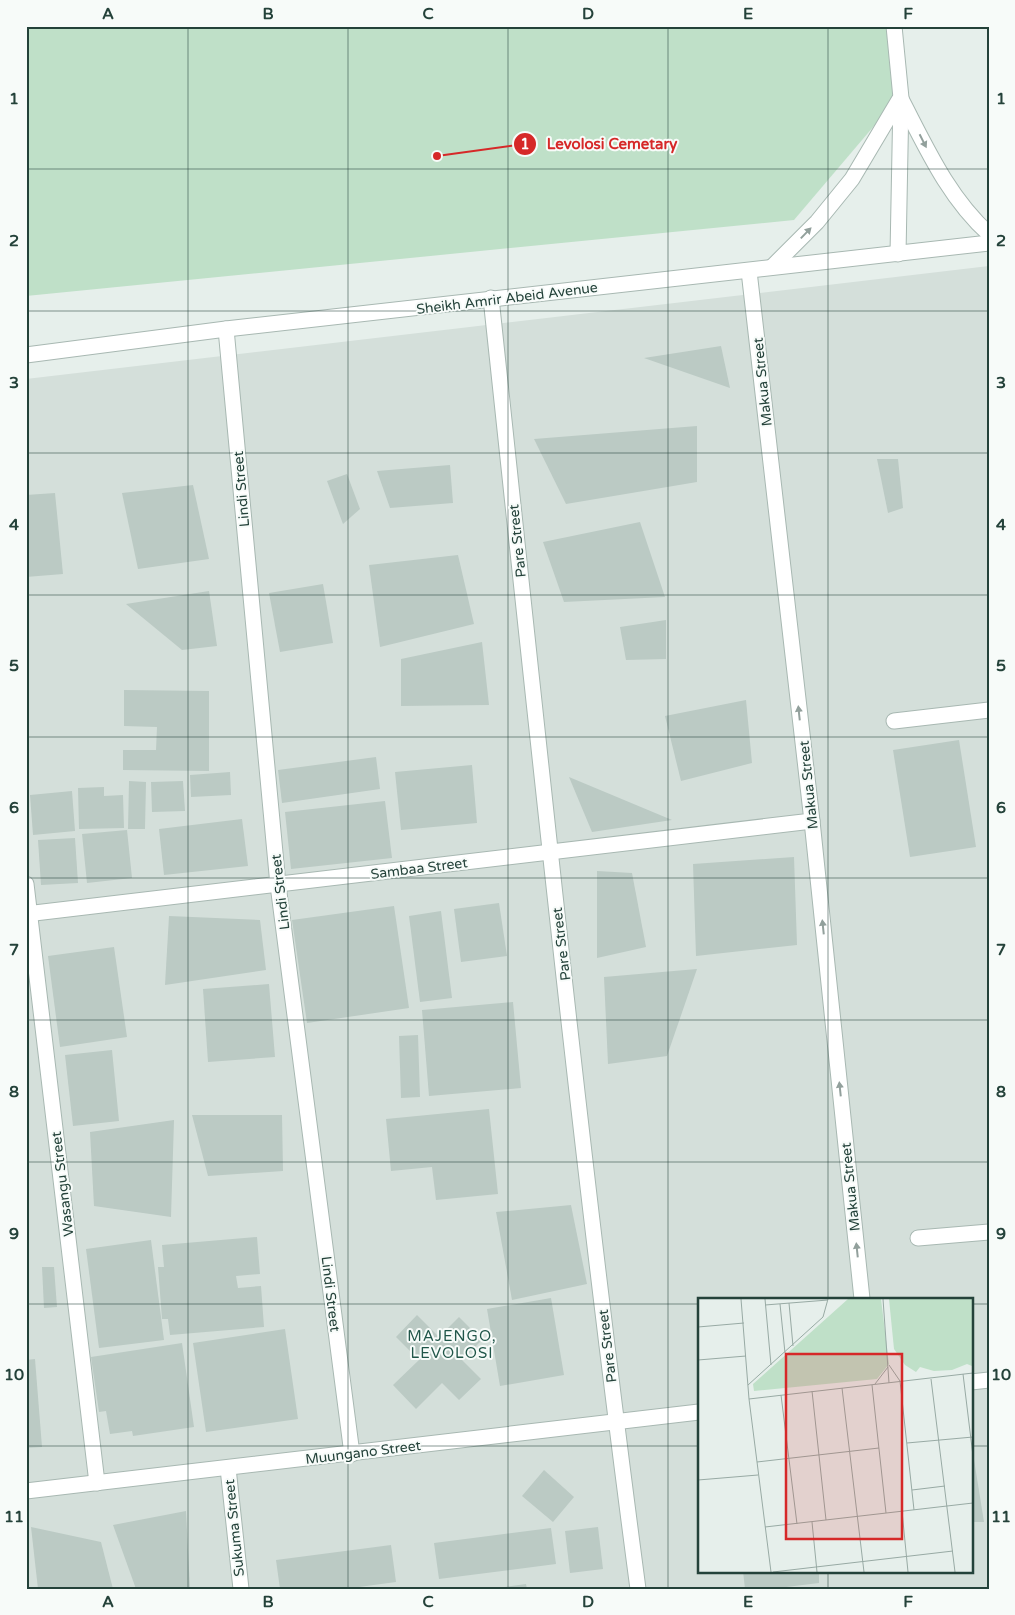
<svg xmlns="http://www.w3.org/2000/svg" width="1015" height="1615" viewBox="0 0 1015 1615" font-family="'Varela Round',sans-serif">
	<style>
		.built { fill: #d4dfda; fill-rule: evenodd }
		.green { fill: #bfe0c8 }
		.building { fill: #bbcac4 }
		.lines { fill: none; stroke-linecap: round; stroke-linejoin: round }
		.lane-casing { stroke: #a8b8b2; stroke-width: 17 }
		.street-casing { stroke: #a8b8b2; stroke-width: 17 }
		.lane { stroke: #fff; stroke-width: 15 }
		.street { stroke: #fff; stroke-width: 15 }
		.oneway { fill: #92a09c }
		.grid { fill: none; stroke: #24423a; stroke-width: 1; stroke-opacity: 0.55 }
		.labels { text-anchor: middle; stroke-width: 4; stroke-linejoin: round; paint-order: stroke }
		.street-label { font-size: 14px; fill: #24423a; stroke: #f7fbf9 }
		.neighbourhood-label { font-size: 15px; letter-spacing: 1px; fill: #1f5548; stroke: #f7fbf9 }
		.inset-road { fill: none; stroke: #98aaa4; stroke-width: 1 }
		.view { fill: #d62828; fill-opacity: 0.15; stroke: #d62828; stroke-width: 2.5 }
		.inset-edge { fill: none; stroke: #24423a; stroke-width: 2.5 }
		.leader { fill: none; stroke: #d62828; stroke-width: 2 }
		.callout-dot { fill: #d62828; stroke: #f7fbf9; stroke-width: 2 }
		.mark-label { font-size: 15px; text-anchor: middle; font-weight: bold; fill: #fff }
		.callout-label { font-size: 15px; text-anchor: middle; font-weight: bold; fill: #d62828; stroke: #f7fbf9; stroke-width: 4; stroke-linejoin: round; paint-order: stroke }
		.neatline { fill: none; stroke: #24423a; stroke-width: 2 }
		.grid-label { font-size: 16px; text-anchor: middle; font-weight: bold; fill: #24423a }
	</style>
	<rect width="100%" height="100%" fill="#e6efeb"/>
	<path class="built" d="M989,266V1589H26V379ZM699,1299H971V1571H699Z"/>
	<polygon class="green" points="26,26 894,26 902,93 794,220 26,296"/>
	<g class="building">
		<polygon points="721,346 730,388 644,358"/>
		<polygon points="697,426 697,482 566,504 534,439"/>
		<polygon points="877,459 898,459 903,508 888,513"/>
		<polygon points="450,465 453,503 390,508 377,471"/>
		<polygon points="347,474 360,509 343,524 327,481"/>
		<polygon points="193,485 209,559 138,569 122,493"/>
		<polygon points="55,493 63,574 26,577 26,495"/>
		<polygon points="640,522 665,597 564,602 543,542"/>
		<polygon points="458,555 474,624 380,647 369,565"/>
		<polygon points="323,584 333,643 280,652 269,593"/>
		<polygon points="209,591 217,646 182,650 126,604"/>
		<polygon points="666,620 666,659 626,660 620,627"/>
		<polygon points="482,642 489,705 401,706 401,659"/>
		<polygon points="124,690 209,691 209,771 123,770 123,750 156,750 157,727 124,726"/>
		<polygon points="746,700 752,763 681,781 665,716"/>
		<polygon points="959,740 976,847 910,857 893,750"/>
		<polygon points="376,757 380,789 282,803 278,770"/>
		<polygon points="472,765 477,823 401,830 395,772"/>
		<polygon points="230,772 231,795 191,797 190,775"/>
		<polygon points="569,777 672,820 592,832"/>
		<polygon points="129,781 146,782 145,829 128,829"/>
		<polygon points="183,781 185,811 152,812 151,782"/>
		<polygon points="104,787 104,796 123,795 124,828 79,829 78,788"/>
		<polygon points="72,791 75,831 33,835 30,795"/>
		<polygon points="385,801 392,858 291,869 285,812"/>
		<polygon points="242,819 248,866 164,875 159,829"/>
		<polygon points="127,830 132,878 87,883 82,834"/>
		<polygon points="75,838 78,883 41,885 38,840"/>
		<polygon points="794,857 797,945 696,956 693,864"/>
		<polygon points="597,871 632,873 646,947 597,958"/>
		<polygon points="499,903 507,956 461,962 454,909"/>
		<polygon points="394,906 409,1008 307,1023 292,920"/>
		<polygon points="441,911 452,998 420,1002 409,916"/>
		<polygon points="169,916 260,920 266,970 165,985"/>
		<polygon points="114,947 127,1037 60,1047 48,956"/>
		<polygon points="697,969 667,1056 608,1064 604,977"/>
		<polygon points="269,984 275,1057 208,1062 203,989"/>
		<polygon points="513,1002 521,1088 429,1096 422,1010"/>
		<polygon points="418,1035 420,1097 401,1098 399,1036"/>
		<polygon points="112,1050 119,1121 73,1126 65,1055"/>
		<polygon points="489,1109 498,1194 436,1200 432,1167 391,1171 386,1119"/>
		<polygon points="192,1115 282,1115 283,1171 208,1176"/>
		<polygon points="174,1120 171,1217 94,1206 90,1132"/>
		<polygon points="571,1205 587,1284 512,1300 496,1212"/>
		<polygon points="257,1237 260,1274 236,1276 238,1288 261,1286 264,1327 170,1335 168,1319 162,1319 158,1267 164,1267 162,1245"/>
		<polygon points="151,1240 164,1340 99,1348 86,1249"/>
		<polygon points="42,1267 54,1267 57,1307 44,1308"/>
		<polygon points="551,1298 564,1375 500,1386 487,1309"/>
		<polygon points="417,1315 439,1337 459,1317 482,1340 462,1360 481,1379 459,1400 442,1383 416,1409 393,1385 419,1360 396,1337"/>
		<polygon points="285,1329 298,1419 206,1432 193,1343"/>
		<polygon points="182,1343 194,1427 133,1436 132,1431 110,1434 106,1411 99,1412 91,1357"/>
		<polygon points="35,1359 42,1447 26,1448 26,1360"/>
		<polygon points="972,1447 984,1522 971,1522"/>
		<polygon points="544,1470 574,1497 553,1522 522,1496"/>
		<polygon points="186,1511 190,1589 136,1589 113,1525"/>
		<polygon points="31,1527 101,1542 113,1589 38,1589"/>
		<polygon points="598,1527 603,1569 570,1573 565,1531"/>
		<polygon points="551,1528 556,1564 439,1579 434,1543"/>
		<polygon points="391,1545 396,1582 344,1589 280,1589 276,1560"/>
		<polygon points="743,1571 819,1571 819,1583 770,1589 745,1589"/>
		<polygon points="526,1584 527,1589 498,1589 498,1588"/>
	</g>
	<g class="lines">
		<defs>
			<g id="lane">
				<polyline points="894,721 989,710"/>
				<polyline points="918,1238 989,1232"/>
			</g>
			<g id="street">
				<polyline points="894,26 901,98 898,254"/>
				<path d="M901,99C926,147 948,197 989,234"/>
				<polyline points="772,267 817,222 852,179 899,100"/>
				<polyline points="749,271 812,821 862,1299"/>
				<path d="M491,298C537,729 581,1160 638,1589"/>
				<polyline points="226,329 278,885 352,1454"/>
				<polyline points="26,355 226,329 989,243"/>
				<polyline points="26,884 97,1483"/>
				<polyline points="26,914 812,821"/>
				<polyline points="971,1382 989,1380"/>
				<polyline points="228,1468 241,1589"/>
				<polyline points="26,1491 699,1412"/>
			</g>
		</defs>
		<use href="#lane" class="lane-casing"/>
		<use href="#street" class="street-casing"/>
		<use href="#lane" class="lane"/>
		<use href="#street" class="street"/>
	</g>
	<defs><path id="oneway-solid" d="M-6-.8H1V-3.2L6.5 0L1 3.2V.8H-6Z" transform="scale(1.25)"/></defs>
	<g class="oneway">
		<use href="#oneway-solid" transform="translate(923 141) rotate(63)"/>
		<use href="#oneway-solid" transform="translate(806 233) rotate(-46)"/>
		<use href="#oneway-solid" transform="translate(799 713) rotate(-96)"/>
		<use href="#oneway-solid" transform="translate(823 927) rotate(-96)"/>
		<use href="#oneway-solid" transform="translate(840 1089) rotate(-96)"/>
		<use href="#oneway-solid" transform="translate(857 1250) rotate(-96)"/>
	</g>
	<path class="grid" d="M188,26V1589M348,26V1589M508,26V1589M668,26V1589M828,26V1299M26,169H989M26,311H989M26,453H989M26,595H989M26,737H989M26,878H989M26,1020H989M26,1162H989M26,1304H699M971,1304H989M26,1446H699M971,1446H989M828,1571V1589"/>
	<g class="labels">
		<g class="street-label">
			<text transform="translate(507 298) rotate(-7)" y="5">Sheikh Amrir Abeid Avenue</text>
			<text transform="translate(762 382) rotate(-96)" y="5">Makua Street</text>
			<text transform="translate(241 489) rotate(-95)" y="5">Lindi Street</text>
			<text transform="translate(517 541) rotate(-96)" y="5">Pare Street</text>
			<text transform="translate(808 785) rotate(-96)" y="5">Makua Street</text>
			<text transform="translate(419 868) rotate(-7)" y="5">Sambaa Street</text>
			<text transform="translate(280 892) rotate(-97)" y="5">Lindi Street</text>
			<text transform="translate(561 944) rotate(-97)" y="5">Pare Street</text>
			<text transform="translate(62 1184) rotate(-97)" y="5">Wasangu Street</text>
			<text transform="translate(850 1187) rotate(-96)" y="5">Makua Street</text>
			<text transform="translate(331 1294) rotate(83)" y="5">Lindi Street</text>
			<text transform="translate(607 1346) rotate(-97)" y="5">Pare Street</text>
			<text transform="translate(363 1452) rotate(-7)" y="5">Muungano Street</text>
			<text transform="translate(234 1528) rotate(-96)" y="5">Sukuma Street</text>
		</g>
		<g class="neighbourhood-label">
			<text x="452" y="1341">MAJENGO,<tspan x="452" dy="17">LEVOLOSI</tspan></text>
		</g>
	</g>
	<g transform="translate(698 1298)">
		<rect width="275" height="275" fill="#e6efeb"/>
		<path d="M150,1H183L191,66L179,81L56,93L55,86ZM191,1H275L274,68L269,66L254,72L236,73L222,69L218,74L207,67L196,51Z" fill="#bfe0c8"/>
		<path class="inset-road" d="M43,1L51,101L73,274M67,1L73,67M185,1L191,85M91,5L95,48M82,6L87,55M67,7L130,2M0,29L46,25M0,62L48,58M191,67L202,83L216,212M265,76L275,158M233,81L257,274M177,86L190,69M50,87L125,19L130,1M174,87L188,215M144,90L166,274M114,93L128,222M83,97L99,226M51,101L275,75M209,145L275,139M59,164L181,150M0,182L60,177M214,192L247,188M204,213L210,274M114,224L119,274M67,229L275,205M75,274L255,253"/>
		<path class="view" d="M88,56H204V241H88Z"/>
		<rect width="275" height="275" class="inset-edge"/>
	</g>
	<path class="leader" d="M437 156L525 144"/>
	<g class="callout-dot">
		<circle cx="437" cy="156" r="5"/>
		<circle cx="525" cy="144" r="12"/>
	</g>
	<g class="mark-label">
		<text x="525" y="149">1</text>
	</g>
	<g class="callout-label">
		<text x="612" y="149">Levolosi Cemetary</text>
	</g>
	<rect width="1015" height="1615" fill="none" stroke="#f7fbf9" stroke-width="55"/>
	<rect x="28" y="28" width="960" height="1560" class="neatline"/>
	<g class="grid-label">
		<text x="108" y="19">A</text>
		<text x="268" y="19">B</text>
		<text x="428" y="19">C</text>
		<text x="588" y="19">D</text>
		<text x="748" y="19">E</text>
		<text x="908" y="19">F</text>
		<text x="14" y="104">1</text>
		<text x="1001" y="104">1</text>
		<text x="14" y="246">2</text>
		<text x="1001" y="246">2</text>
		<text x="14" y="388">3</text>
		<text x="1001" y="388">3</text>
		<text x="14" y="530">4</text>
		<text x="1001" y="530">4</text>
		<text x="14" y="671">5</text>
		<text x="1001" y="671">5</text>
		<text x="14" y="813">6</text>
		<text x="1001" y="813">6</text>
		<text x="14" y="955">7</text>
		<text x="1001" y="955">7</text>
		<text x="14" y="1097">8</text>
		<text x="1001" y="1097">8</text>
		<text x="14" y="1239">9</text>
		<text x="1001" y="1239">9</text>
		<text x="14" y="1380">10</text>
		<text x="1001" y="1380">10</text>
		<text x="14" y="1522">11</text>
		<text x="1001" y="1522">11</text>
		<text x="108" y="1607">A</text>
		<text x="268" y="1607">B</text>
		<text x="428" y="1607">C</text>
		<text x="588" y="1607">D</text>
		<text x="748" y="1607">E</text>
		<text x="908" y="1607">F</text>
	</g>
</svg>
